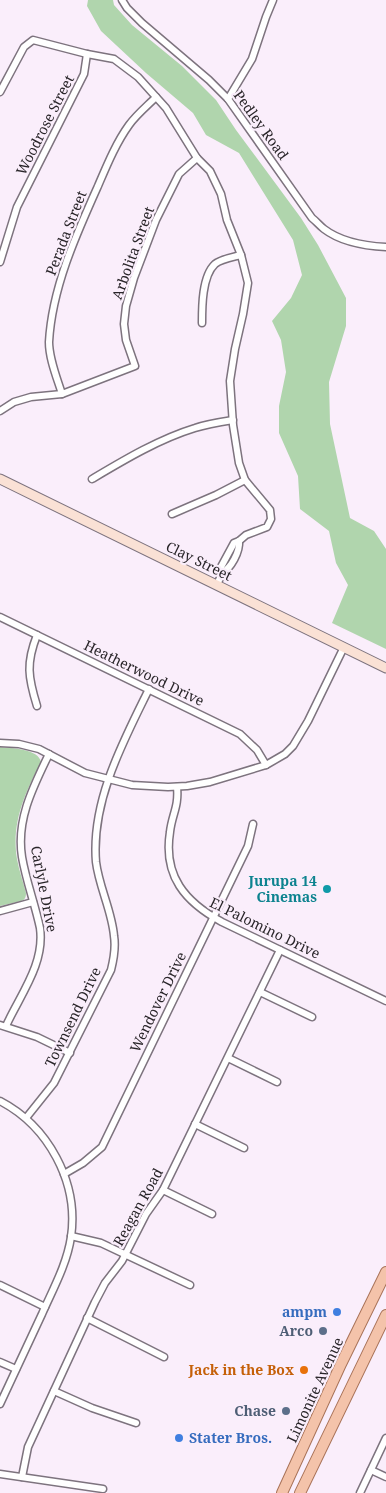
<svg xmlns="http://www.w3.org/2000/svg" width="386" height="1493" viewBox="0 0 386 1493" font-family="'Noto Serif',serif">
	<style>
		.green { fill: #b0d5ad }
		.lines { fill: none; stroke-linecap: round; stroke-linejoin: round }
		.street-casing { stroke: #7d737e; stroke-width: 9 }
		.secondary-casing { stroke: #7d737e; stroke-width: 11 }
		.primary-casing { stroke: #a87258; stroke-width: 12 }
		.street { stroke: #fff; stroke-width: 6 }
		.secondary { stroke: #fae1d5; stroke-width: 9 }
		.primary { stroke: #f4c3aa; stroke-width: 10 }
		.culture-dot { fill: #0f9aa8; stroke: #faeefb; stroke-width: 2 }
		.shop-dot { fill: #3f7fe0; stroke: #faeefb; stroke-width: 2 }
		.service-dot { fill: #5c6f8a; stroke: #faeefb; stroke-width: 2 }
		.food-dot { fill: #e8710a; stroke: #faeefb; stroke-width: 2 }
		.labels { text-anchor: middle; stroke-width: 4.5; stroke-linejoin: round; paint-order: stroke }
		.street-label { font-size: 14px; fill: #292529; stroke: #faeefb }
		.culture-label { font-size: 14px; font-weight: bold; fill: #0d838f; stroke: #faeefb; text-anchor: end }
		.shop-label { font-size: 14px; font-weight: bold; fill: #366cbe; stroke: #faeefb; text-anchor: end }
		.service-label { font-size: 14px; font-weight: bold; fill: #4e5e75; stroke: #faeefb; text-anchor: end }
		.food-label { font-size: 14px; font-weight: bold; fill: #c56008; stroke: #faeefb; text-anchor: end }
	</style>
	<rect width="100%" height="100%" fill="#faeefb"/>
	<g class="green">
		<polygon points="88,0 113,0 114,5 132,25 182,66 216,100 236,130 301,218 318,245 346,298 346,326 329,382 330,424 350,518 374,531 386,549 386,649 332,623 348,585 336,563 329,531 300,509 298,476 279,433 279,406 286,372 281,340 272,321 291,298 302,275 293,240 239,153 206,135 193,113 146,73 101,31 87,6"/>
		<path d="M0,747C11,748 39,749 41,762C25,793 11,823 17,859C19,870 23,882 26,893C26,897 25,900 21,901L0,906Z"/>
	</g>
	<g class="lines">
		<defs>
			<g id="street">
				<path d="M122,0L127,8L142,23L209,80L228,99L312,218C316,221 320,226 324,229C341,242 366,246 386,247"/>
				<polyline points="0,92 24,47 33,40 87,54 114,59 138,77 166,108 197,158 210,171 221,194 227,220 241,255 248,283 243,314 235,349 230,381 233,425 239,463 245,480 270,510 271,519 267,527 246,535 239,541 234,543 221,567 222,573 217,585"/>
				<polyline points="228,99 252,59 266,17 273,0"/>
				<polyline points="0,262 17,207 84,74 87,54"/>
				<path d="M202,323C202,307 202,276 215,264C221,259 234,257 241,255"/>
				<path d="M62,394C57,378 49,359 49,342C52,288 76,235 98,186C107,165 116,143 129,125C136,115 147,106 156,97"/>
				<polyline points="0,411 14,402 31,397 62,394 135,366 126,340 124,324 126,306 134,278 156,220 179,174 197,158"/>
				<path d="M92,479C124,460 159,439 195,428C207,424 220,422 233,420"/>
				<polyline points="172,514 216,495 245,480"/>
				<path d="M222,573C231,568 240,552 239,541"/>
				<polyline points="0,617 240,734 257,750 266,765"/>
				<path d="M37,635C26,663 28,677 37,706"/>
				<polyline points="0,743 19,744 39,749 85,773 132,785 168,787 187,786 210,782 266,765 285,754 293,746 308,721 344,647"/>
				<path d="M177,787C179,807 172,814 170,832C163,876 185,902 222,922L386,1001"/>
				<polyline points="0,911 33,902"/>
				<polyline points="260,992 312,1017"/>
				<polyline points="0,1025 37,1037 70,1053"/>
				<path d="M6,1026C20,995 45,964 40,928C35,904 26,881 22,857C16,820 33,787 49,754"/>
				<polyline points="228,1058 277,1082"/>
				<path d="M0,1101C48,1126 79,1182 71,1237C67,1264 53,1289 42,1314C28,1344 14,1374 0,1404"/>
				<path d="M26,1118L54,1083L111,970C114,958 116,948 114,936C112,911 99,887 96,862C91,801 123,742 149,689"/>
				<polyline points="195,1124 244,1148"/>
				<polyline points="64,1174 83,1163 102,1147 248,846 253,824"/>
				<polyline points="163,1190 212,1214"/>
				<polyline points="71,1236 101,1243 190,1285"/>
				<polyline points="0,1285 45,1307"/>
				<polyline points="87,1318 164,1357"/>
				<polyline points="0,1362 16,1369"/>
				<polyline points="54,1391 92,1408 136,1423"/>
				<polyline points="371,1470 386,1477"/>
				<polyline points="0,1474 103,1489"/>
				<polyline points="22,1477 28,1447 95,1302 105,1283 122,1261 146,1214 163,1190 280,950"/>
				<polyline points="360,1493 386,1438"/>
			</g>
			<polyline id="secondary" points="0,479 386,668"/>
			<g id="primary">
				<polyline points="282,1493 341,1364 386,1272"/>
				<polyline points="300,1493 386,1315"/>
			</g>
		</defs>
		<use href="#street" class="street-casing"/>
		<use href="#secondary" class="secondary-casing"/>
		<use href="#primary" class="primary-casing"/>
		<use href="#street" class="street"/>
		<use href="#secondary" class="secondary"/>
		<use href="#primary" class="primary"/>
	</g>
	<circle class="culture-dot" cx="327" cy="889" r="5"/>
	<g class="shop-dot">
		<circle cx="337" cy="1312" r="5"/>
		<circle cx="179" cy="1438" r="5"/>
	</g>
	<g class="service-dot">
		<circle cx="323" cy="1331" r="5"/>
		<circle cx="286" cy="1411" r="5"/>
	</g>
	<circle class="food-dot" cx="304" cy="1370" r="5"/>
	<g class="labels">
		<g class="street-label">
			<text transform="translate(45 125) rotate(-63)" y="5">Woodrose Street</text>
			<text transform="translate(261 125) rotate(54)" y="5">Pedley Road</text>
			<text transform="translate(66 233) rotate(-69)" y="5">Perada Street</text>
			<text transform="translate(133 253) rotate(-70)" y="5">Arbolita Street</text>
			<text transform="translate(199 561) rotate(26)" y="5">Clay Street</text>
			<text transform="translate(144 673) rotate(26)" y="5">Heatherwood Drive</text>
			<text transform="translate(44 889) rotate(79)" y="5">Carlyle Drive</text>
			<text transform="translate(265 928) rotate(26)" y="5">El Palomino Drive</text>
			<text transform="translate(158 1002) rotate(-64)" y="5">Wendover Drive</text>
			<text transform="translate(73 1017) rotate(-64)" y="5">Townsend Drive</text>
			<text transform="translate(138 1207) rotate(-61)" y="5">Reagan Road</text>
			<text transform="translate(315 1390) rotate(-65)" y="5">Limonite Avenue</text>
		</g>
		<g class="culture-label">
			<text x="317" y="886">Jurupa 14<tspan x="317" dy="16">Cinemas</tspan></text>
		</g>
		<g class="shop-label">
			<text x="327" y="1317">ampm</text>
			<text x="189" y="1443" text-anchor="start">Stater Bros.</text>
		</g>
		<g class="service-label">
			<text x="313" y="1336">Arco</text>
			<text x="276" y="1416">Chase</text>
		</g>
		<g class="food-label">
			<text x="294" y="1375">Jack in the Box</text>
		</g>
	</g>
</svg>
